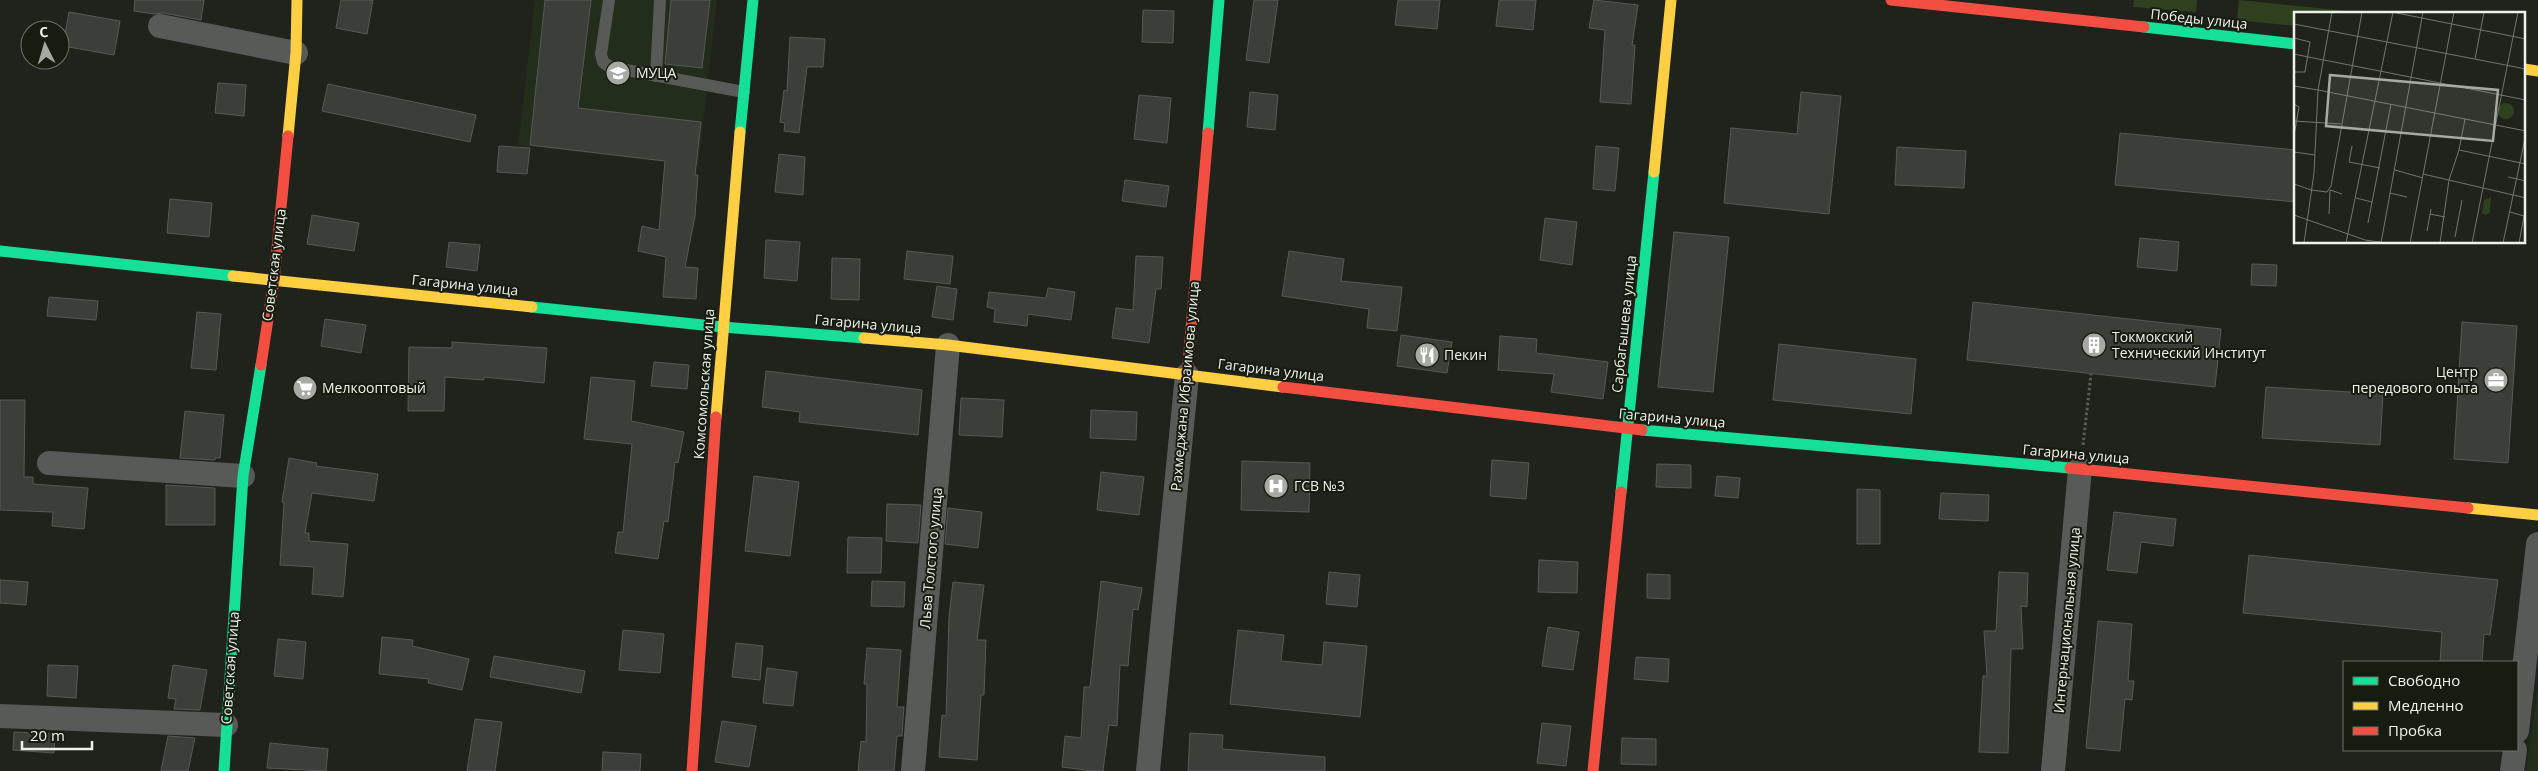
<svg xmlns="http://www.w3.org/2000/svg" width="2538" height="771" viewBox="0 0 2538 771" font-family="'Open Sans',sans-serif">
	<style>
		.built { fill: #232d1b }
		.green { fill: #2f401e }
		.building { fill: #3b3e39; stroke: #575a54 }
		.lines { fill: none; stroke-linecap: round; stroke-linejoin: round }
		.path { stroke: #5c5e5b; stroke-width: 3; stroke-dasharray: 2.5 2.5; stroke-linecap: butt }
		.lane { stroke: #585a57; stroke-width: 12 }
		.street { stroke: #585a57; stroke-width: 24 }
		.fast { stroke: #16e098; stroke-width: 11 }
		.slow { stroke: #ffcf43; stroke-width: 11 }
		.jam { stroke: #f24e42; stroke-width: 11 }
		.labels { text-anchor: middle; stroke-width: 4; stroke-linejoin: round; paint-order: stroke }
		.street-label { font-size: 14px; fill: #eef3ea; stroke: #161c10 }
		.poi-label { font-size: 14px; fill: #eef3ea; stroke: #161c10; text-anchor: start }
		.inset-road { fill: none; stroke: #72766e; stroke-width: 1 }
		.view { fill: #a6aaa2; fill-opacity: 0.15; stroke: #a6aaa2; stroke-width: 2.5 }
		.inset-edge { fill: none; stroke: #eef3ea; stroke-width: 2.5 }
	</style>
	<rect width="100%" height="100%" fill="#1f231c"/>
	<g class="built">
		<polygon points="535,0 717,0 698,166 518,145"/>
		<polygon points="2538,687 2538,771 2526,771"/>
	</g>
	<g class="green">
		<polygon points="2134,0 2197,0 2196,12 2133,7"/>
		<polygon points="2239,0 2347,11 2346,14 2296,14 2295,26 2237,20"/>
	</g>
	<g class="building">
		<polygon points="135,0 204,0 201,20 163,13 154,14 134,11"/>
		<polygon points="341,0 373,0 367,34 336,28"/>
		<polygon points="545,0 591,0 578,108 701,122 695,175 698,175 695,216 685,267 698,268 696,299 663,297 666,257 638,251 642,226 659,230 665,161 530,145"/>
		<polygon points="671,0 710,0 702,68 665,64"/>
		<polygon points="1254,0 1278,0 1269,63 1246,60"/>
		<polygon points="1398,0 1440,0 1437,29 1395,25"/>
		<polygon points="1499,0 1536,0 1533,30 1496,26"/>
		<polygon points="1594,0 1638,5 1632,45 1635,45 1631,104 1600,102 1605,30 1589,28"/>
		<polygon points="1143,10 1174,11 1173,43 1142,42"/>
		<polygon points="69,12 120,21 114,55 63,46"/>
		<polygon points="790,37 825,39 823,67 807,67 799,133 784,131 785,123 780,122 784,90 787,91"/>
		<polygon points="218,83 246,85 244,116 215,113"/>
		<polygon points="328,84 476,115 470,142 322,111"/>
		<polygon points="1250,92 1278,95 1275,130 1247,127"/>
		<polygon points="1801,92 1841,96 1829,214 1724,203 1731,128 1797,134"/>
		<polygon points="1139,95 1171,98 1167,143 1134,139"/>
		<polygon points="2120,133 2296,150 2296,202 2115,185"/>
		<polygon points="499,146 530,148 527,174 497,172"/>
		<polygon points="1596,146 1619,148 1615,191 1593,189"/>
		<polygon points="1897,147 1966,151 1964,188 1895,185"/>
		<polygon points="779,154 805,157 803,195 775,192"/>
		<polygon points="1125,180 1169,186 1166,207 1122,201"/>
		<polygon points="170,199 212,203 209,237 167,233"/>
		<polygon points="312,215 359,223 354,251 307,244"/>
		<polygon points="1545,218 1577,222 1572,265 1540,260"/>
		<polygon points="1674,232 1729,237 1713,392 1658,387"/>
		<polygon points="2140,238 2179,242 2177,271 2137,267"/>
		<polygon points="766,240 800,242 797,281 764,278"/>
		<polygon points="449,242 480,245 477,271 446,267"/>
		<polygon points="907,251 953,256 950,284 904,279"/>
		<polygon points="1289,251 1344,259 1341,281 1402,287 1397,331 1367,328 1369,309 1282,296"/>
		<polygon points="1136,256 1163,257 1161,289 1156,289 1149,343 1112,338 1116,308 1133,310"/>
		<polygon points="832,258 860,259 859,300 831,299"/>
		<polygon points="2252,264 2277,265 2276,286 2251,285"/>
		<polygon points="937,286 957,289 953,320 932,317"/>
		<polygon points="1048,288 1075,292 1071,320 1028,314 1027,326 994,322 995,309 987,307 989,292 1046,298"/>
		<polygon points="49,297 98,301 96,320 47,316"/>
		<polygon points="1973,302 2221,329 2215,387 1967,360"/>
		<polygon points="197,312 221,314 216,370 191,368"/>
		<polygon points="325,319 366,325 361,353 321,346"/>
		<polygon points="2462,322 2517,326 2508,463 2454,459"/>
		<polygon points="1401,335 1452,342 1447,373 1397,366"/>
		<polygon points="1500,336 1537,339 1536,353 1608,362 1603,399 1551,392 1554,374 1498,370"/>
		<polygon points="452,342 547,348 544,383 484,377 484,380 445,377 444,411 408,411 409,347 452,348"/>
		<polygon points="1779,344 1916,359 1911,414 1773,400"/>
		<polygon points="654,362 689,365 687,389 651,386"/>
		<polygon points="766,371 922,390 918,435 799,422 800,412 762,407"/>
		<polygon points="591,377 635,381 631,421 684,432 678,463 675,462 668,522 664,521 658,559 615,553 618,532 623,532 632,444 584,439"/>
		<polygon points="2266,387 2383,394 2380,445 2262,438"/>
		<polygon points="961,398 1004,400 1002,437 959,435"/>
		<polygon points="0,400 25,400 24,477 33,477 33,484 88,488 84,529 52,526 53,512 0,510"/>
		<polygon points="1091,410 1137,412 1136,440 1090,438"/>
		<polygon points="185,411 224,415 220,458 215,458 215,460 180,458"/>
		<polygon points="289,458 317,463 316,466 378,474 374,501 312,493 305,533 309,533 309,541 348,544 343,597 312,594 314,567 280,565 284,503 282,502"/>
		<polygon points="1492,460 1529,463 1526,499 1490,496"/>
		<polygon points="1242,461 1310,463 1309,512 1241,510"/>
		<polygon points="1657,464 1691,465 1691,488 1656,487"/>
		<polygon points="1101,472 1144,477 1139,515 1097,510"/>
		<polygon points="754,476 799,482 790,556 745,551"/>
		<polygon points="1717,476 1740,478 1738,498 1715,496"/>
		<polygon points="166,485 215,488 215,525 166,525"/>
		<polygon points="1857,489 1880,490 1880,544 1857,544"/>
		<polygon points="1941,493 1989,495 1988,521 1939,519"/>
		<polygon points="887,504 921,505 918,543 886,541"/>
		<polygon points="948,508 982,512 978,548 945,544"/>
		<polygon points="2114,512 2176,519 2173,546 2141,542 2137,573 2107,570"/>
		<polygon points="848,537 882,538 881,573 847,573"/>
		<polygon points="2249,555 2498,580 2490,635 2484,634 2482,662 2440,662 2442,632 2243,613"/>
		<polygon points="1539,560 1578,562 1577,593 1538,592"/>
		<polygon points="1329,572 1360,575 1357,607 1326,604"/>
		<polygon points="1999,572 2028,573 2027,607 2021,606 2023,649 2011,649 2008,753 1979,752 1983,676 1987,676 1984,631 1996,631"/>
		<polygon points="1647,574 1670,575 1670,599 1647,598"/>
		<polygon points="0,580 28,582 26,605 0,603"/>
		<polygon points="872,581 905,582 904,607 871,606"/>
		<polygon points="1101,581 1142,588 1138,610 1133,609 1128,666 1120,665 1117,726 1109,725 1103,771 1093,771 1062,767 1065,736 1081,738 1084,687 1090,687"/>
		<polygon points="953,582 984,585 977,640 986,640 984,695 981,695 977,760 939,757 942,715 946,716 949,617"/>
		<polygon points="2098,621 2132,624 2128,681 2134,681 2132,700 2125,699 2120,751 2086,748"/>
		<polygon points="1548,627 1579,632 1573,670 1542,666"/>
		<polygon points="623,630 664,634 660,673 619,670"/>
		<polygon points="1238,630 1284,635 1281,661 1322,665 1324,642 1367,646 1360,717 1230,704"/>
		<polygon points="382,637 413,640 412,646 469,659 462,690 428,683 429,679 379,674"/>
		<polygon points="278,639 306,642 303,679 274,676"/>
		<polygon points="736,643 763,646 760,680 732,677"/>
		<polygon points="867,648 901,650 897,707 904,707 903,719 902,736 897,736 894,771 858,771 861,741 866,742 867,684 864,684"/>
		<polygon points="494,656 585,671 581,693 490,677"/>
		<polygon points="1636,657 1669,659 1668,682 1634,679"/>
		<polygon points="48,665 78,666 76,698 47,696"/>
		<polygon points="173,665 207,670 200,710 174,709 176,699 168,698"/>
		<polygon points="767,668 797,672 793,706 763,703"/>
		<polygon points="475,719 502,722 495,771 467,771"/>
		<polygon points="722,721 756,726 749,767 715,762"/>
		<polygon points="1542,723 1571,726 1566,766 1537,763"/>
		<polygon points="14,732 55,734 54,753 13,750"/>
		<polygon points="1190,733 1223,735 1222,749 1325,757 1325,771 1188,771"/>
		<polygon points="168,736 195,738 188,771 161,771"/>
		<polygon points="1622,738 1656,739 1656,765 1621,764"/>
		<polygon points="270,743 328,749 326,771 267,768"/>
		<polygon points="603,752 641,754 640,771 602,771"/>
	</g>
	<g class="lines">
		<polyline class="path" points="2083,445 2091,374"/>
		<g class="lane">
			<polyline points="609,0 601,54 603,62 610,67 744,92"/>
			<polyline points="656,76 660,0"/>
		</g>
		<g class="street">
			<polyline points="160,26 296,53"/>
			<polyline points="49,463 243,476"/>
			<polyline points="0,716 226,725"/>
			<polyline points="2517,731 2538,544"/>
			<polyline points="913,771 948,345"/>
			<polyline points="1148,771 1187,375"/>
			<polyline points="2053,771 2080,469"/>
			<polyline points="2512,771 2515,750"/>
		</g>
		<g class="fast">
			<polyline points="2144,27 2296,44"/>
			<polyline points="740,132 753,0"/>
			<polyline points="1208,133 1219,0"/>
			<polyline points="0,251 233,276"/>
			<polyline points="532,307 722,327 864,338"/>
			<polyline points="1642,430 2070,468"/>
			<polyline points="1621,492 1654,172"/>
			<polyline points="224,771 243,476 261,365"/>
		</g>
		<g class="slow">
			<polyline points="2524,69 2538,71"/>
			<polyline points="288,136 296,53 297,0"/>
			<polyline points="1654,172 1671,0"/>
			<polyline points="233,276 532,307"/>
			<polyline points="864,338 948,345 1283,387"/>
			<polyline points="716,417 740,132"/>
			<polyline points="2468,508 2538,515"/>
		</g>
		<g class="jam">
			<polyline points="1891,0 2144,27"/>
			<polyline points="261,365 274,280 288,136"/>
			<polyline points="1187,375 1208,133"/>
			<polyline points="1283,387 1642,430"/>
			<polyline points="2070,468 2468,508"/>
			<polyline points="692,771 716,417"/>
			<polyline points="1593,771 1621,492"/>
		</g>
	</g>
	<defs>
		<symbol id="school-disc" viewBox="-11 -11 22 22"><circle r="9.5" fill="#a6aaa2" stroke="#161c10"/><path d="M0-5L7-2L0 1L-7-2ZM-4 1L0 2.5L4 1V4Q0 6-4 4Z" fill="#fff"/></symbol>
		<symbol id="building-disc" viewBox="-11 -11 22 22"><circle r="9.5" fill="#a6aaa2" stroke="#161c10"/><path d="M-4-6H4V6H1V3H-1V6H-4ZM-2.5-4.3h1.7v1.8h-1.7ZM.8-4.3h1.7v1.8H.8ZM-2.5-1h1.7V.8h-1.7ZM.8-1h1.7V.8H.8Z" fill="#fff"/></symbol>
		<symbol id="restaurant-disc" viewBox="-11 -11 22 22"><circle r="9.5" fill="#a6aaa2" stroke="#161c10"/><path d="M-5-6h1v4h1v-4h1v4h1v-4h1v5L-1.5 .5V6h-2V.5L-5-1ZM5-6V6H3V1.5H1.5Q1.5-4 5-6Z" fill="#fff"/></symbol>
		<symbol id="office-disc" viewBox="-11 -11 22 22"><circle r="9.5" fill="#a6aaa2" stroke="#161c10"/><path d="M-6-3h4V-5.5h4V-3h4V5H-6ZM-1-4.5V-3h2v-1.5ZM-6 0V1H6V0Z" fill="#fff"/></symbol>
		<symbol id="supermarket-disc" viewBox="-11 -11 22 22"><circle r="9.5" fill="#a6aaa2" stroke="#161c10"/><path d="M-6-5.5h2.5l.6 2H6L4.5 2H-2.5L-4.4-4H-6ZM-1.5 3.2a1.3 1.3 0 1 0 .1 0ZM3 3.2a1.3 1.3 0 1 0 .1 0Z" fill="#fff"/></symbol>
		<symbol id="hospital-disc" viewBox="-11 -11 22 22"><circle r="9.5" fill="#a6aaa2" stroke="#161c10"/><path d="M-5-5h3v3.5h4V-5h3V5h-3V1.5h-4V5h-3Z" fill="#fff"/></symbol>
	</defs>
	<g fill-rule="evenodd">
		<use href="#school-disc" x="604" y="59" width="28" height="28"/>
		<use href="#building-disc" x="2080" y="331" width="28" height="28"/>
		<use href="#restaurant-disc" x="1413" y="341" width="28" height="28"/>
		<use href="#office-disc" x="2482" y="366" width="28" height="28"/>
		<use href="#supermarket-disc" x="291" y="374" width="28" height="28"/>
		<use href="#hospital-disc" x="1262" y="472" width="28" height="28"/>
	</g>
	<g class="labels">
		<g class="street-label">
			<text transform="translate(2199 19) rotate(6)" y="5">Победы улица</text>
			<text transform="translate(274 265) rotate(-83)" y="5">Советская улица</text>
			<text transform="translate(465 285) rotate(6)" y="5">Гагарина улица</text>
			<text transform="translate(868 324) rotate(5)" y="5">Гагарина улица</text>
			<text transform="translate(1624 324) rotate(-84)" y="5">Сарбагышева улица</text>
			<text transform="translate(1271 370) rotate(7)" y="5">Гагарина улица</text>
			<text transform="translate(704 384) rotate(-86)" y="5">Комсомольская улица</text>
			<text transform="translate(1185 386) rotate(-85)" y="5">Рахмеджана Ибраимова улица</text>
			<text transform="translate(1672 418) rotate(5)" y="5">Гагарина улица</text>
			<text transform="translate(2076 454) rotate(5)" y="5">Гагарина улица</text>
			<text transform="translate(931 558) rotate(-85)" y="5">Льва Толстого улица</text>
			<text transform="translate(2067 620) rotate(-85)" y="5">Интернациональная улица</text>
			<text transform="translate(230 668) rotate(-86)" y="5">Советская улица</text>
		</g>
		<g class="poi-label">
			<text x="636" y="78">МУЦА</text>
			<text x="2112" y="342">Токмокский<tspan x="2112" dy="16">Технический Институт</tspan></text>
			<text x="1444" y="360">Пекин</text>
			<text x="2478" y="377" text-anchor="end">Центр<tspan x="2478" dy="16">передового опыта</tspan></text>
			<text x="322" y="393">Мелкооптовый</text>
			<text x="1294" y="491">ГСВ №3</text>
		</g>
	</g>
	<g transform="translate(2294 12)">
		<rect width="231" height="231" fill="#1f231c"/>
		<path d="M204 99a8 8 0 1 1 16 0a8 8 0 1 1-16 0ZM197,185L196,200L192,203L188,201L190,188Z" fill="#2f401e"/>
		<path class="inset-road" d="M98,0L232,27M0,12L232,57M0,26L16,30L11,60H0M0,42L29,48M181,47L190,0M30,48L232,88M0,74L24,78M24,78L232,119M0,92L5,95L0,124M0,109L47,112M58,134L55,150L86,156M165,138L232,152M0,140L21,143M101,158L129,166M129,162L232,186M214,165L232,169M0,172L17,178M17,178L33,180L37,174L68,0M96,181L113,185M62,186L78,190M216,200L230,204L225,231M35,202L36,178L48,182M136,202L151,205M0,203L71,228L92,231M74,211L97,92M133,219L137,197M161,225L168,188M10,231L20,161L24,78L38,0M52,231L99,0M87,231L129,0M116,231L160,0M146,231L155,168L165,138L171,107M178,231L224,0M209,231L232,122"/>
		<path class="view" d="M36,63L204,78L199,129L32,114Z"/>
		<rect width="231" height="231" class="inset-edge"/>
	</g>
	<rect x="2343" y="661" width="175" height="90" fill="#161c10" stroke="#6c7267"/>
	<rect x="2353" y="677" width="25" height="8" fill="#16e098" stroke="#6c7267"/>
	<text x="2388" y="686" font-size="15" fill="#eef3ea">Свободно</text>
	<rect x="2353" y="702" width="25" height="8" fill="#ffcf43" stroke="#6c7267"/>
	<text x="2388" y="711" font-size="15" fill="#eef3ea">Медленно</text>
	<rect x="2353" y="727" width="25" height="8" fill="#f24e42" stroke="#6c7267"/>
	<text x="2388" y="736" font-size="15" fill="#eef3ea">Пробка</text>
	<g transform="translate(45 45) rotate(355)"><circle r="24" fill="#161c10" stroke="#6c7267"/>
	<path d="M0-4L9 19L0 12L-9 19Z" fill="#a6aaa2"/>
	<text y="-8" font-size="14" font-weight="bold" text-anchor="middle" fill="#eef3ea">С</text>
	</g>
	<path d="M22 741v8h70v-8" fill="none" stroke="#eef3ea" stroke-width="2.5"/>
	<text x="30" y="741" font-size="15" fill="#eef3ea" stroke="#161c10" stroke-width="4" paint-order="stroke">20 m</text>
</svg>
